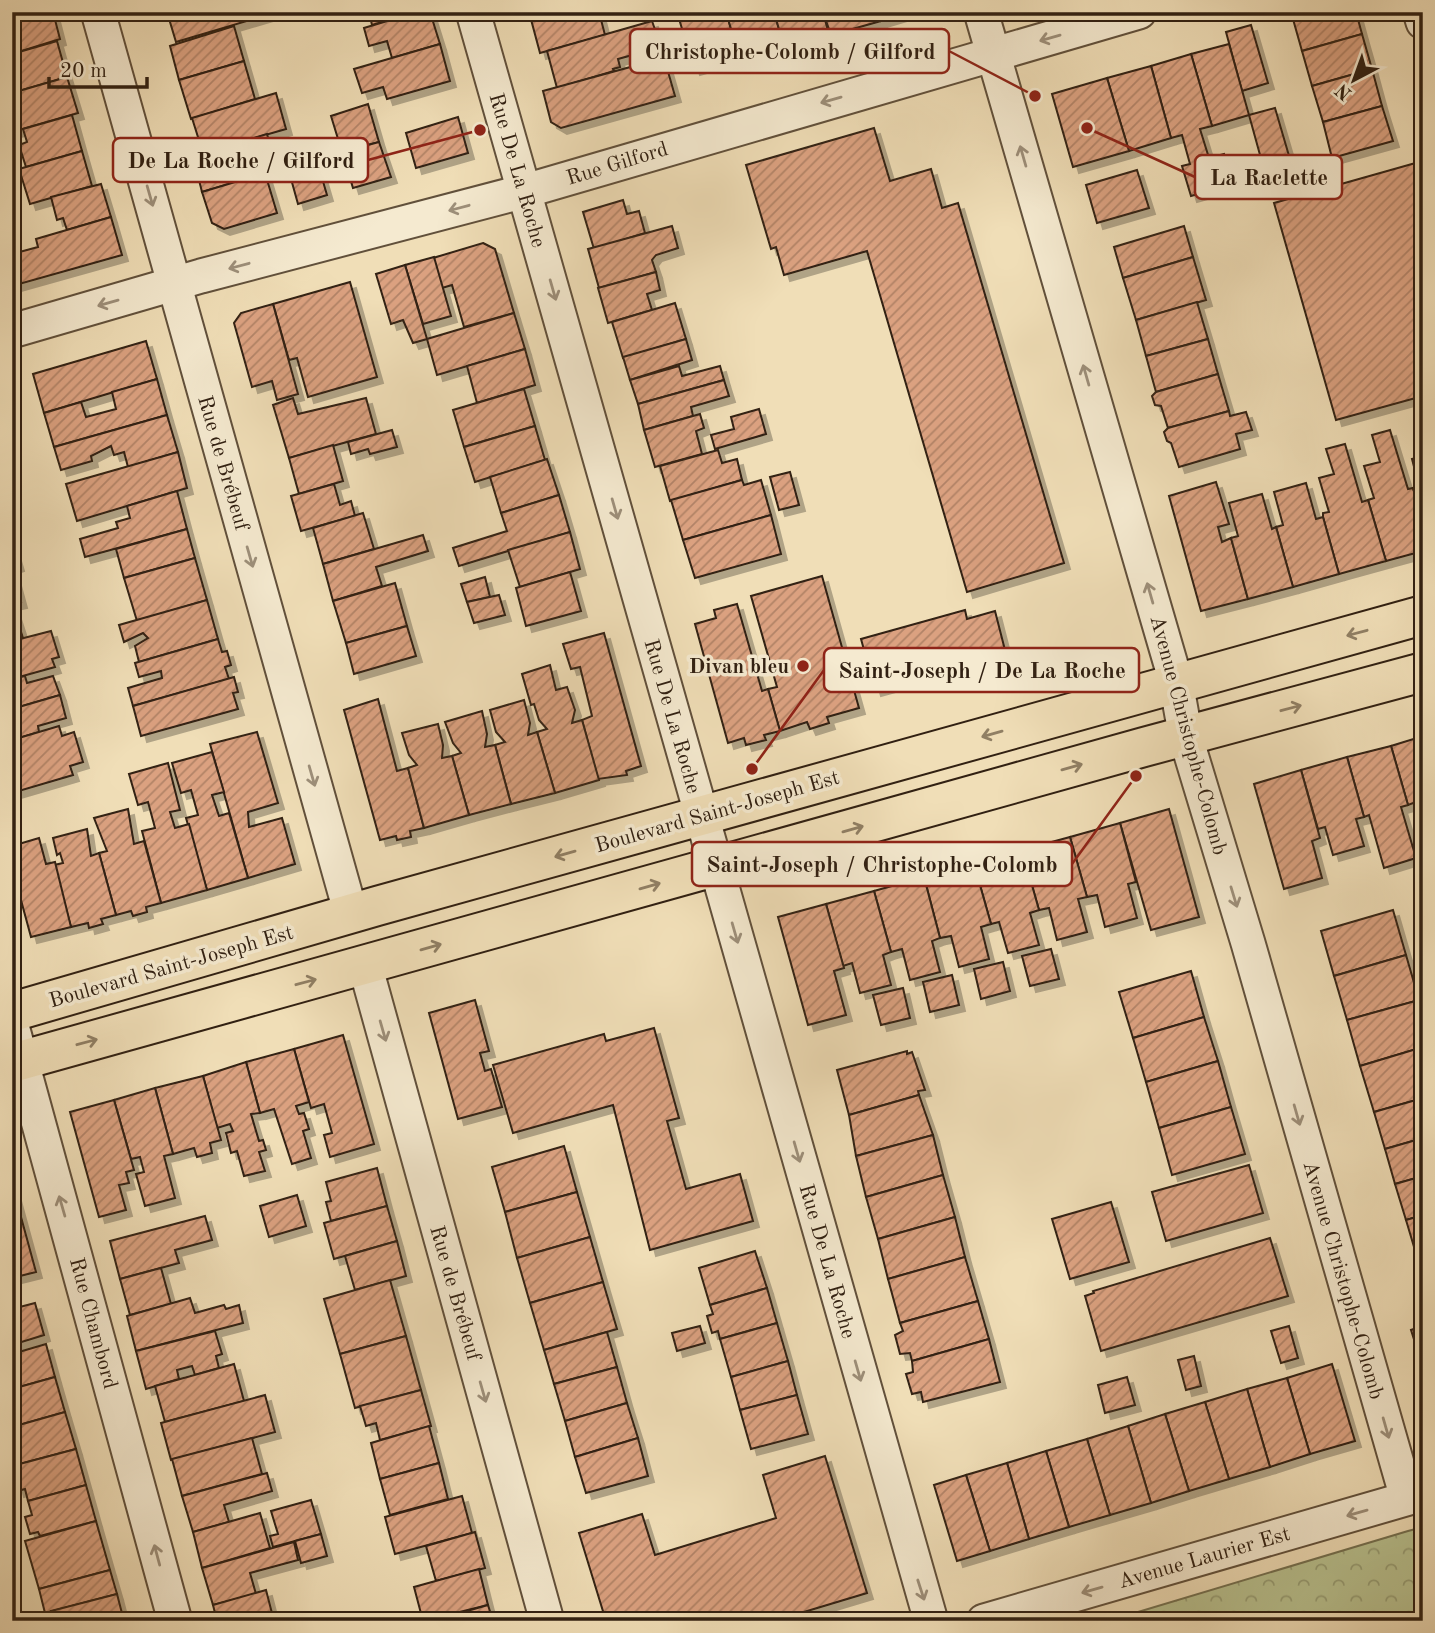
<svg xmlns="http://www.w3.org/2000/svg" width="1435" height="1633" viewBox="0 0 1435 1633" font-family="'Old Standard TT',serif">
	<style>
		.park { fill: url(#park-crowns); stroke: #747050; stroke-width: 2 }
		.building { fill: url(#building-hatch); stroke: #312012; stroke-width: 2; filter: url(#shadow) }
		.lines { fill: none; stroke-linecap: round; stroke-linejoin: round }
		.minor-casing { stroke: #61503b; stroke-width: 37 }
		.major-casing { stroke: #312012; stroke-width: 42 }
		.minor { stroke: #f5ead0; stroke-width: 33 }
		.major { stroke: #f0deb7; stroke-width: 38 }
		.oneway { stroke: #9d8f7a }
		.oneway2 { stroke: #907f64 }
		.poi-dot { fill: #8f2418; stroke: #f5ead0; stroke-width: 2.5 }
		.labels { text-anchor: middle; stroke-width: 7; stroke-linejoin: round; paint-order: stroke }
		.street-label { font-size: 21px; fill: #312012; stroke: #f5ead0 }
		.poi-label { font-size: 21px; font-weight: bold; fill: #312012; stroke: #f5ead0; text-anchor: end }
		.leader { fill: none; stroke: #8f2418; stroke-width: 2.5 }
		.callout-dot { fill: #8f2418; stroke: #f5ead0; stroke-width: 2.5 }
		.callout { fill: #f5ead0; stroke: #8f2418; stroke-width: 2.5 }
		.callout-label { font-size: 23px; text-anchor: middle; font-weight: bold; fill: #312012 }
	</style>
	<defs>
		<pattern id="park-crowns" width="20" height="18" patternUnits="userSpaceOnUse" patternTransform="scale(1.75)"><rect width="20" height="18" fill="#b8c18f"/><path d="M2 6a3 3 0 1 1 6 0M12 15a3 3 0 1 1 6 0" fill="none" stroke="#969c73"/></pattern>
		<pattern id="building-hatch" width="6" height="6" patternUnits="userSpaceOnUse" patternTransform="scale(1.75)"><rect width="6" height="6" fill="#dba180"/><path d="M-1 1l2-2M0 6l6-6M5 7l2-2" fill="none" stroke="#b28367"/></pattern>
		<filter id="shadow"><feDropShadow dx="6" dy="6" stdDeviation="0" flood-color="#0004"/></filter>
	</defs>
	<rect width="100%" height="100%" fill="#f0deb7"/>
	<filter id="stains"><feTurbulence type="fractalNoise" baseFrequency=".00286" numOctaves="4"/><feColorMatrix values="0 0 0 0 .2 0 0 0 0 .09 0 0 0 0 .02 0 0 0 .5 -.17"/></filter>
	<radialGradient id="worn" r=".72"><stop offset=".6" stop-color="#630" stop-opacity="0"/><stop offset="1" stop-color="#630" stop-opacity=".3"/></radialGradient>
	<polygon class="park" points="1423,1527 1423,1621 1108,1621 1408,1531"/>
	<g class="building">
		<polygon points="20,12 53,12 60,39 12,54 12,15"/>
		<polygon points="167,12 274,12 274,13 176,42"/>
		<polygon points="369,12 417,12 372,25"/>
		<polygon points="417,12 430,12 440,44 392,58 387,41 369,46 364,28"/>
		<polygon points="529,12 599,12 605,35 540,53"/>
		<polygon points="677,12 726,12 739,56 694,69"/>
		<polygon points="726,12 774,12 783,43 739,56"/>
		<polygon points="774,12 823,12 828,31 783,43"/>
		<polygon points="823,12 879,12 881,21 831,35"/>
		<polygon points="879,12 911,12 881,21"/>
		<polygon points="1291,12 1356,12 1362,34 1302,51"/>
		<polygon points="652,21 661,47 618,59 620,67 613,69 614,71 557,88 547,51"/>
		<polygon points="1251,25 1268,83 1242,91 1226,32"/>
		<polygon points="234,26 244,61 179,80 170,46"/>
		<polygon points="1362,34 1372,69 1312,86 1302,51"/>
		<polygon points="57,41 67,77 12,93 12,54"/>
		<polygon points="440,44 450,81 387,99 383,87 362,93 354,69"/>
		<polygon points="1229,44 1249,115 1212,126 1191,54"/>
		<polygon points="661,47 675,96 561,128 551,122 543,91 634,66 631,55"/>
		<polygon points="1191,54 1212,126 1200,129 1209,158 1224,154 1233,184 1191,196 1182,166 1190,164 1182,135 1171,138 1151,66"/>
		<polygon points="244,61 255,99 191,119 179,80"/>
		<polygon points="1151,66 1171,138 1129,151 1107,78"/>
		<polygon points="1372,69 1382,106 1323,122 1312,86"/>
		<polygon points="67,77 78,113 12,132 12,93"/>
		<polygon points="1107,78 1129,151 1073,167 1052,94"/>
		<polygon points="276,93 286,129 203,153 192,118"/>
		<polygon points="368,104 379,142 342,152 331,116"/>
		<polygon points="1382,106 1393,141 1332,158 1323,122"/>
		<polygon points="1275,108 1292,166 1265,173 1249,115"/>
		<polygon points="72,115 82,151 26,167 19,145 27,142 23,129"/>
		<polygon points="458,117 468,153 416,168 406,133"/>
		<polygon points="874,128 890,181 931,169 942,208 958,203 1064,563 967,592 867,251 784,275 776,247 771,249 746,165"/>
		<polygon points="267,134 274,160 246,168 249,178 202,192 193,156"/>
		<polygon points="379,142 391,177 353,188 342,152"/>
		<polygon points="82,151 92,186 30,204 19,169"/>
		<polygon points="317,161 327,195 298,204 288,168"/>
		<polygon points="1419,162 1423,177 1423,396 1336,420 1274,203"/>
		<polygon points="1137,170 1149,208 1097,223 1086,185"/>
		<polygon points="265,173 277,213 224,229 212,223 202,192"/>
		<polygon points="101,184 111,217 67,230 63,218 57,220 51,197"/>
		<polygon points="623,200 627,214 639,211 645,233 594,249 583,212"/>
		<polygon points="111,217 122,255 12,286 12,254 38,247 36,239"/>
		<polygon points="672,226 678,248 656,255 652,260 656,272 599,288 588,249"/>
		<polygon points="1184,226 1193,257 1123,278 1114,247"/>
		<polygon points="483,243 495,249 514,313 464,327 452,285 442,288 433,258"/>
		<polygon points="434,257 451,316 423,324 405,265"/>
		<polygon points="1193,257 1206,300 1136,320 1123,278"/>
		<polygon points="405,265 427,339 413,343 403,320 391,324 376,274"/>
		<polygon points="656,272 660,290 647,294 652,310 608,323 598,288"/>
		<polygon points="350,282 377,377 308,397 297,358 289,360 273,304"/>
		<polygon points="1197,302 1208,339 1146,356 1136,320"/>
		<polygon points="675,303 686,339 623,358 612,322"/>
		<polygon points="273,304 298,394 277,400 272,381 252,387 234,323 241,313"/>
		<polygon points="514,313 525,349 437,375 427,339"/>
		<polygon points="686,339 692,360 630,380 623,357"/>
		<polygon points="1208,339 1218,374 1156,392 1146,356"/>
		<polygon points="146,341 157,379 44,413 33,374"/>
		<polygon points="525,349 535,385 477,403 467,366"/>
		<polygon points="679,366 682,376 720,366 724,380 638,404 630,380"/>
		<polygon points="1218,374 1229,411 1168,428 1161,406 1155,405 1152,396 1156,392"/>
		<polygon points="157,379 167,415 54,447 44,413 81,402 86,417 116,409 112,392"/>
		<polygon points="724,380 729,396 691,407 693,416 644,430 638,404"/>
		<polygon points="524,389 535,426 464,447 453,410"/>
		<polygon points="293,398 298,414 366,398 376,434 289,458 273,405"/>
		<polygon points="759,409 766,434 715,449 711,435 734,429 731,417"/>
		<polygon points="1229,411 1230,416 1246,412 1252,430 1236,434 1240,449 1179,467 1171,443 1167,441 1164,432 1168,428"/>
		<polygon points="700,414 704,428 696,431 702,454 655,467 644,430"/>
		<polygon points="167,415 178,452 128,467 124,452 114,455 111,446 91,456 92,461 61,470 54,447"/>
		<polygon points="535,426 545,460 475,482 464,447"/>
		<polygon points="392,430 397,447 370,454 368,449 351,454 348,442"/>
		<polygon points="1390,430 1408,489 1413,488 1423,524 1423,551 1386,561 1368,500 1374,498 1364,466 1380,462 1372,435"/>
		<polygon points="1345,444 1362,502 1368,500 1386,561 1339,574 1323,517 1323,513 1329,512 1319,478 1334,474 1326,449"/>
		<polygon points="333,445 343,481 299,494 289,458"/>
		<polygon points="718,450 722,463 737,459 742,480 670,501 660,466"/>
		<polygon points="178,452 187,488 77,521 66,484"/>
		<polygon points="1423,456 1423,524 1413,488 1419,486 1412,459"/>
		<polygon points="547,459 559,495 501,513 490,477"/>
		<polygon points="790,472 799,505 779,510 770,477"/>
		<polygon points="742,480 744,485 761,480 771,515 683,540 671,500"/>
		<polygon points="1216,482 1229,524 1218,527 1222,542 1231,538 1248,599 1201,611 1169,496"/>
		<polygon points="1306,483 1316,519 1323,517 1339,574 1293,587 1276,527 1283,525 1274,492"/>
		<polygon points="334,484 340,505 351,501 355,516 301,531 291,496"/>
		<polygon points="177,491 187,529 85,557 80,539 118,528 116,522 130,518 127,506"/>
		<polygon points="1262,494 1272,529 1276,527 1293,587 1248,599 1231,538 1238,536 1229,503"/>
		<polygon points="559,495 570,532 459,566 453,548 507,531 501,513"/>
		<polygon points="363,513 374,549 323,564 313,528"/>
		<polygon points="771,515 781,554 695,578 683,540"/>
		<polygon points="187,529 195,558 124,578 116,549"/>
		<polygon points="570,532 580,569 520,587 508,550"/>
		<polygon points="423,535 428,551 376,567 382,586 333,601 323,564"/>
		<polygon points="12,545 18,565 12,567"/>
		<polygon points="195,558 207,600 137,621 124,578"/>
		<polygon points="12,569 21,602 12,604"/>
		<polygon points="570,572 581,611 526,626 516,588"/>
		<polygon points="822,576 859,708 827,717 829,723 810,729 807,722 780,731 768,689 777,687 751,596"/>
		<polygon points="485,577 490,597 467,602 461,584"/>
		<polygon points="395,583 407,626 346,643 333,601"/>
		<polygon points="499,595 505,615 474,623 467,602"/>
		<polygon points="207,600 218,639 139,662 135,646 148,638 143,633 124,642 119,625"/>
		<polygon points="12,604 23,638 12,641"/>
		<polygon points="737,604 762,691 768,689 780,731 764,735 766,740 746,745 744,738 728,743 695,624 716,618 714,610"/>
		<polygon points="965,610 967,619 995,611 1006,654 875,690 861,639"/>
		<polygon points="407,626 416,656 354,674 346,643"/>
		<polygon points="51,631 59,657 52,659 55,667 12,679 12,641"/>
		<polygon points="604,633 641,766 626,771 627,775 598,779 582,720 592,716 580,667 571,669 563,644"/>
		<polygon points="218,639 222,652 227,651 231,665 225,667 229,679 133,706 128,688 162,678 161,671 139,677 135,663"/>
		<polygon points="550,665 556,690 567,687 575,710 572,723 582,720 599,780 555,793 537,732 547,729 539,720 534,704 531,705 522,674"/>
		<polygon points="25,676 27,683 53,676 60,695 12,709 12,679"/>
		<polygon points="234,677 238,692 233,693 238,709 141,736 133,706"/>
		<polygon points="60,695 66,718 38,726 39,732 12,740 12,709"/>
		<polygon points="378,699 397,771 408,768 424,828 410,831 411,837 397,840 396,836 380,840 344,710"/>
		<polygon points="524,700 530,723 528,735 537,732 555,793 511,804 495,745 505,742 496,732 490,710"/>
		<polygon points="482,711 487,734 485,747 495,745 511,804 469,815 452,756 461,753 453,743 445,722"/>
		<polygon points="438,724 443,745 442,758 452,756 469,815 424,828 408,768 417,765 409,755 402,733"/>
		<polygon points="59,726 62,736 74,732 83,762 70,766 73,775 12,793 12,740"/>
		<polygon points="257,732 278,803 248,812 249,827 282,818 295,864 248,878 210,744"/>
		<polygon points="1423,736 1423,826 1416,802 1408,805 1391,746"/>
		<polygon points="1391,746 1408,805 1401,807 1416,858 1384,868 1369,815 1364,817 1347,757"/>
		<polygon points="212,752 224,792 212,795 219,816 229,813 248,878 207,890 186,818 198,815 191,790 181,793 172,763"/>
		<polygon points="1347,757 1364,817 1356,819 1364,846 1333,855 1325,827 1318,829 1301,770"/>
		<polygon points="168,763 180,810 170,812 175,828 189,824 207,890 161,903 142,831 155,828 148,802 138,805 129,774"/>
		<polygon points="1301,770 1320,838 1312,841 1322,878 1284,889 1254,784"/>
		<polygon points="128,809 134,844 144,841 161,903 146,907 147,912 133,916 131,911 116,915 99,853 107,851 94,818"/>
		<polygon points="1169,809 1199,917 1151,930 1120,823"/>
		<polygon points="1120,823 1136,882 1128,884 1137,918 1105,927 1097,895 1087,897 1070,837"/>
		<polygon points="87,829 91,856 99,853 116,915 101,919 103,924 89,928 88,923 71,927 54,865 63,863 60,853 57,855 53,838"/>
		<polygon points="1070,837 1087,897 1078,899 1087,932 1057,940 1049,908 1039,910 1022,850"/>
		<polygon points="39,838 46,864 55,862 71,927 31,937 12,867 12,846"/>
		<polygon points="1022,850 1039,910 1030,913 1039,945 1008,953 999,922 991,924 974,864"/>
		<polygon points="974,864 991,924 981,927 989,959 959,967 951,936 940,938 924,877"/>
		<polygon points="924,877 940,938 932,941 940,972 910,980 902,949 891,952 874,891"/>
		<polygon points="874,891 891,952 883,955 891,985 860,993 852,963 843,966 826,904"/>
		<polygon points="826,904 844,968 834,971 846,1015 808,1025 778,917"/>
		<polygon points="1393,910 1406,955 1334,976 1321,931"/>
		<polygon points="1051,949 1059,979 1030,986 1022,956"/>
		<polygon points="1406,955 1419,1000 1347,1020 1334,976"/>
		<polygon points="1003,962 1010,991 981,999 974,969"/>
		<polygon points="1191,971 1204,1017 1133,1038 1119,992"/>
		<polygon points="952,975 959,1005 930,1012 923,982"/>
		<polygon points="903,988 910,1018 881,1025 873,995"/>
		<polygon points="475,1000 489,1051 480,1053 485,1071 491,1069 502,1107 458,1119 429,1013"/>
		<polygon points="1419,1000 1423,1013 1423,1047 1360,1066 1347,1020"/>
		<polygon points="1204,1017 1218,1061 1146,1082 1133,1038"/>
		<polygon points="654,1028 679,1118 667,1121 686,1189 740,1174 753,1221 650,1250 613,1105 513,1133 493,1065 604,1034 606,1041"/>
		<polygon points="343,1035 374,1144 330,1157 324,1135 332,1133 324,1104 311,1108 294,1049"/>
		<polygon points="1423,1047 1423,1098 1374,1112 1360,1066"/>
		<polygon points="294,1049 309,1102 296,1106 299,1114 304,1113 309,1129 303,1131 311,1158 292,1164 274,1109 260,1113 246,1062"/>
		<polygon points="907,1051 907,1054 912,1052 925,1090 918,1091 919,1095 849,1115 837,1070"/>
		<polygon points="1218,1061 1231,1107 1159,1128 1146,1082"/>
		<polygon points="246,1062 260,1113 251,1114 259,1141 263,1140 266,1150 259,1152 265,1171 244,1176 237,1151 231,1153 226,1133 233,1131 230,1124 217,1128 203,1076"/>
		<polygon points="203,1076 221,1140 210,1143 212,1153 197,1157 194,1148 173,1154 155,1088"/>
		<polygon points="155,1088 173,1154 164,1156 175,1198 145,1206 136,1174 144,1172 140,1157 131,1159 114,1100"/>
		<polygon points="919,1095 933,1135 856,1156 849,1115"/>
		<polygon points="1423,1098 1423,1138 1385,1149 1374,1112"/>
		<polygon points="114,1100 134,1170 126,1172 129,1183 119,1185 126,1210 99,1217 70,1112"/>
		<polygon points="1231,1107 1245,1154 1172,1175 1159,1128"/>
		<polygon points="933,1135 943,1175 866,1197 856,1156"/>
		<polygon points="1423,1138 1423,1176 1395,1184 1385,1149"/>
		<polygon points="564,1146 577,1192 505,1212 492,1167"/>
		<polygon points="1249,1165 1263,1213 1166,1241 1152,1192"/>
		<polygon points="377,1168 387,1206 331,1221 326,1202 331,1201 326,1182"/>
		<polygon points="943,1175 955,1217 878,1239 866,1197"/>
		<polygon points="1423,1176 1423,1215 1406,1220 1395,1184"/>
		<polygon points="12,1184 36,1272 12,1278"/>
		<polygon points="577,1192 590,1237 517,1258 505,1212"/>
		<polygon points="297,1195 306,1226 269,1237 260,1206"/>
		<polygon points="1111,1202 1129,1262 1070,1279 1052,1219"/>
		<polygon points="387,1206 397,1241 334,1259 324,1223"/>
		<polygon points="1423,1215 1423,1255 1417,1257 1406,1220"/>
		<polygon points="205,1216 212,1240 175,1250 179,1263 120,1279 110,1241"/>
		<polygon points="955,1217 965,1257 888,1279 878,1239"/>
		<polygon points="590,1237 603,1282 530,1303 517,1258"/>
		<polygon points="1270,1238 1288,1296 1101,1351 1085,1296 1094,1293 1093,1291"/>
		<polygon points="397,1241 406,1276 355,1290 345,1256"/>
		<polygon points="755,1251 767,1288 710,1305 699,1268"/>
		<polygon points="965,1257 978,1301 900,1323 888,1279"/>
		<polygon points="161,1268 171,1304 130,1315 120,1279"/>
		<polygon points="390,1280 406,1336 340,1354 324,1299"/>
		<polygon points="603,1282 617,1329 544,1350 530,1303"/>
		<polygon points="767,1288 777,1323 720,1339 718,1331 712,1333 707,1316 713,1314 710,1305"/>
		<polygon points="190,1298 195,1313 224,1305 226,1309 239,1305 243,1323 136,1351 127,1316"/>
		<polygon points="978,1301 989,1339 912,1361 910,1353 900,1354 895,1335 903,1331 900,1323"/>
		<polygon points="35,1303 44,1335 12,1345 12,1309"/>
		<polygon points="777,1323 788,1361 731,1377 720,1339"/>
		<polygon points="700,1326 705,1343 677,1351 672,1333"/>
		<polygon points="1289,1326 1298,1358 1281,1363 1271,1331"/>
		<polygon points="1423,1326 1423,1368 1411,1330"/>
		<polygon points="215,1331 222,1354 216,1356 219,1368 195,1375 192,1366 177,1370 179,1379 146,1389 136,1351"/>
		<polygon points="607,1332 617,1367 554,1384 544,1350"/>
		<polygon points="406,1336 421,1390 355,1408 340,1354"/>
		<polygon points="989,1339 1000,1382 923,1402 921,1392 912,1394 906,1374 913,1372 912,1361"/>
		<polygon points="46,1344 55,1377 12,1389 12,1354"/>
		<polygon points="1194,1356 1201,1386 1186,1390 1178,1360"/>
		<polygon points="788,1361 797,1395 740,1410 731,1377"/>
		<polygon points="234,1364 244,1401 165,1422 155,1386"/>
		<polygon points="1332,1364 1355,1441 1310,1454 1287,1378"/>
		<polygon points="617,1367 627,1403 565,1421 554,1384"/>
		<polygon points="55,1377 65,1412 12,1427 12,1389"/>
		<polygon points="1127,1377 1135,1405 1105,1413 1098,1385"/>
		<polygon points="1287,1378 1310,1454 1270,1467 1247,1389"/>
		<polygon points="1247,1389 1270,1467 1229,1479 1205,1402"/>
		<polygon points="421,1390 431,1426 380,1440 376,1423 366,1426 360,1406"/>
		<polygon points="265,1395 275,1432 171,1460 161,1423"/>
		<polygon points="797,1395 808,1434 751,1449 740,1410"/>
		<polygon points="1205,1402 1229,1479 1189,1491 1165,1414"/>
		<polygon points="627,1403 638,1438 575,1457 565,1421"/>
		<polygon points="65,1412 76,1449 12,1466 12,1427"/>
		<polygon points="1165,1414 1189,1491 1151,1503 1128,1426"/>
		<polygon points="429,1426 439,1463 380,1479 371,1443"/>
		<polygon points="1128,1426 1151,1503 1110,1515 1087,1439"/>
		<polygon points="252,1438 262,1474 182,1496 172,1459"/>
		<polygon points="638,1438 648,1476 586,1493 575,1457"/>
		<polygon points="1087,1439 1110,1515 1069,1527 1046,1451"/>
		<polygon points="76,1449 86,1485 28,1501 25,1489 18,1491 12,1466"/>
		<polygon points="1046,1451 1069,1527 1029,1539 1007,1463"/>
		<polygon points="825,1456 867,1593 774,1621 606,1621 579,1533 642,1514 655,1555 776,1518 763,1475"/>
		<polygon points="439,1463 448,1499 390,1515 380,1479"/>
		<polygon points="1007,1463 1029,1539 990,1551 966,1475"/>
		<polygon points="267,1473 272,1491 224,1505 229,1522 193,1532 182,1496"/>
		<polygon points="966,1475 990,1551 957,1561 934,1485"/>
		<polygon points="86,1485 96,1521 40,1536 38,1532 30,1534 25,1517 32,1515 28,1501"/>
		<polygon points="462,1496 472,1533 395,1554 385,1517"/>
		<polygon points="311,1500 321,1534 273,1547 270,1536 278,1534 271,1511"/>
		<polygon points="260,1513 270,1548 202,1568 193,1532"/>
		<polygon points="96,1521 110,1570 39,1589 25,1541"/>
		<polygon points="475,1532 485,1568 436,1581 426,1546"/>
		<polygon points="321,1534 327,1556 301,1563 295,1541"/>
		<polygon points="294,1542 298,1560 250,1573 256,1594 213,1605 202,1568"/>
		<polygon points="479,1569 488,1605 423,1621 414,1587"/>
		<polygon points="110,1570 117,1594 45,1613 39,1589"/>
		<polygon points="266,1590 274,1621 217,1621 213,1605"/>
		<polygon points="117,1594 124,1621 54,1621 51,1611"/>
		<polygon points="488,1605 493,1621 432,1621"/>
	</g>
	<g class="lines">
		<defs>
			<g id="minor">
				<polyline points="98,12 351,914"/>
				<polyline points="473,12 931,1621"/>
				<polyline points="981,12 1176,682 1186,738 1248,943 1407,1498"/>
				<polyline points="1420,12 1423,22"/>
				<polyline points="12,331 201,276 525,191 1139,12"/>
				<polyline points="365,965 547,1621"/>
				<polyline points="12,1026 175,1621"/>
				<polyline points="984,1621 1423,1494"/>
			</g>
			<g id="major">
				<polyline points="12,1012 377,906 1423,615"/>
				<polyline points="12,1063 1144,747 1423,672"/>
			</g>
		</defs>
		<use href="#minor" class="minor-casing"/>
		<use href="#major" class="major-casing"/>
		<use href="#minor" class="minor"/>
		<use href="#major" class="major"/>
	</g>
	<defs><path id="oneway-shaft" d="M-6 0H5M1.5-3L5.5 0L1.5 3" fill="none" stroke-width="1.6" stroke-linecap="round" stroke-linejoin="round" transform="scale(1.75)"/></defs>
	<g class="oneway">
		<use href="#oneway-shaft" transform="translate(1050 38) rotate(164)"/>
		<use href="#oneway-shaft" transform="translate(831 100) rotate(164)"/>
		<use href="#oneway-shaft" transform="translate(1023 156) rotate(-106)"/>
		<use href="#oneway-shaft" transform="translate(150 196) rotate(74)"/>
		<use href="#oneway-shaft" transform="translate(459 208) rotate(165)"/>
		<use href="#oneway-shaft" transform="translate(239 266) rotate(165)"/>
		<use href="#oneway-shaft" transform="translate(553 290) rotate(74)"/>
		<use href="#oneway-shaft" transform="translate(108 303) rotate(164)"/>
		<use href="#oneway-shaft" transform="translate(1086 375) rotate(-106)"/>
		<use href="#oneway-shaft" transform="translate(615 509) rotate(74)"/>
		<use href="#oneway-shaft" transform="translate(250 557) rotate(74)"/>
		<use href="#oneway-shaft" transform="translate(1150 593) rotate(-106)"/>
		<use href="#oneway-shaft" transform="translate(312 776) rotate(74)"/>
		<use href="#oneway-shaft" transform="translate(1234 897) rotate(73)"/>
		<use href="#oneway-shaft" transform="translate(735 933) rotate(74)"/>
		<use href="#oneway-shaft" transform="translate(383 1031) rotate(74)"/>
		<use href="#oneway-shaft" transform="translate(1297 1115) rotate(74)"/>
		<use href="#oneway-shaft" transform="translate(797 1152) rotate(74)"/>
		<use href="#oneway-shaft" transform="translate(62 1206) rotate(-106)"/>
		<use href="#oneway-shaft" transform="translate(858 1371) rotate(74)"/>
		<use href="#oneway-shaft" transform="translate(483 1392) rotate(74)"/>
		<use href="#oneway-shaft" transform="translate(1386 1428) rotate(74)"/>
		<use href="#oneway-shaft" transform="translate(1357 1513) rotate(164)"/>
		<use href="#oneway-shaft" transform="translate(157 1555) rotate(-105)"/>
		<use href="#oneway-shaft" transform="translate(921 1590) rotate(72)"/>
		<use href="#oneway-shaft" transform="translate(1092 1590) rotate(164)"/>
	</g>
	<g class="oneway2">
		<use href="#oneway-shaft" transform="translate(1357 633) rotate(165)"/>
		<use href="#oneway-shaft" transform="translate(1291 708) rotate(-15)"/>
		<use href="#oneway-shaft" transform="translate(992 734) rotate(164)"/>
		<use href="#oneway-shaft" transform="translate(1072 767) rotate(-16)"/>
		<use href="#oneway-shaft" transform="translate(853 829) rotate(-16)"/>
		<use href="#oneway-shaft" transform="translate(565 854) rotate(164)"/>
		<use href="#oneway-shaft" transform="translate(650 886) rotate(-16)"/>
		<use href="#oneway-shaft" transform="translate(431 947) rotate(-16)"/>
		<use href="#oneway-shaft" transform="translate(306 982) rotate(-15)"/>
		<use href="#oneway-shaft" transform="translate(87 1042) rotate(-15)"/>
	</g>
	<circle class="poi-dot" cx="803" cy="666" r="7"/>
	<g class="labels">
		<g class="street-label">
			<text transform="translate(617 163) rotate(-17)" y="7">Rue Gilford</text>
			<text transform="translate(518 170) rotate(74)" y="7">Rue De La Roche</text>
			<text transform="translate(224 463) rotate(74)" y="7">Rue de Brébeuf</text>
			<text transform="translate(673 716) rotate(74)" y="7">Rue De La Roche</text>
			<text transform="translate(1189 735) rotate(75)" y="7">Avenue Christophe-Colomb</text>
			<text transform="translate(717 811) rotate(-16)" y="7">Boulevard Saint-Joseph Est</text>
			<text transform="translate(171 966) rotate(-16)" y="7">Boulevard Saint-Joseph Est</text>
			<text transform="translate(828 1261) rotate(74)" y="7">Rue De La Roche</text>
			<text transform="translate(1344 1280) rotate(74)" y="7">Avenue Christophe-Colomb</text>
			<text transform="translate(456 1293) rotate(74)" y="7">Rue de Brébeuf</text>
			<text transform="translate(94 1323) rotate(75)" y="7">Rue Chambord</text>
			<text transform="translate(1204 1557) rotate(-16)" y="7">Avenue Laurier Est</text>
		</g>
		<g class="poi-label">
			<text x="789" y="673">Divan bleu</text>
		</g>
	</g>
	<path class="leader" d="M1035 96L949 51M480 130L368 160M1087 128L1195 177M752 769L824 670M1136 776L1072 864"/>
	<g class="callout-dot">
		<circle cx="1035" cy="96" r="7"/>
		<circle cx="480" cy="130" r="7"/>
		<circle cx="1087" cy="128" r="7"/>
		<circle cx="752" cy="769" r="7"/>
		<circle cx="1136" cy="776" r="7"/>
	</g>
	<g class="callout">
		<rect x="630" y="29" width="319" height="44" rx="7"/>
		<rect x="113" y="138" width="255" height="44" rx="7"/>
		<rect x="1195" y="155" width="147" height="44" rx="7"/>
		<rect x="824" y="648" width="315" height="44" rx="7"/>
		<rect x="692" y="842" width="380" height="44" rx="7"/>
	</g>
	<g class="callout-label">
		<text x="790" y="59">Christophe-Colomb / Gilford</text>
		<text x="241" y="168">De La Roche / Gilford</text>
		<text x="1269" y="185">La Raclette</text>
		<text x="982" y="678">Saint-Joseph / De La Roche</text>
		<text x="882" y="872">Saint-Joseph / Christophe-Colomb</text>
	</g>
	<rect width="1435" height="1633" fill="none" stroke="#f0deb7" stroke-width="42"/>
	<rect x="14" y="14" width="1407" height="1605" fill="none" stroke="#312012" stroke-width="3.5"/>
	<rect x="21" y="21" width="1393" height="1591" fill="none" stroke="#312012" stroke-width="2"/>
	<g transform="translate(1354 80) rotate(221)" stroke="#f5ead0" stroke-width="5" paint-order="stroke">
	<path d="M0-5L12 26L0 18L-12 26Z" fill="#312012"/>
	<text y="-10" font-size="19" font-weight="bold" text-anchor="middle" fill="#312012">N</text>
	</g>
	<path d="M49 77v10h98v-10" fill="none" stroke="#312012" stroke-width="3.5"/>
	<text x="60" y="77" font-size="21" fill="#312012" stroke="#f5ead0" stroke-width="5" paint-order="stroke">20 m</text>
	<rect width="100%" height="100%" filter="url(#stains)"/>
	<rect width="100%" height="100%" fill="url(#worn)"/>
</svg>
